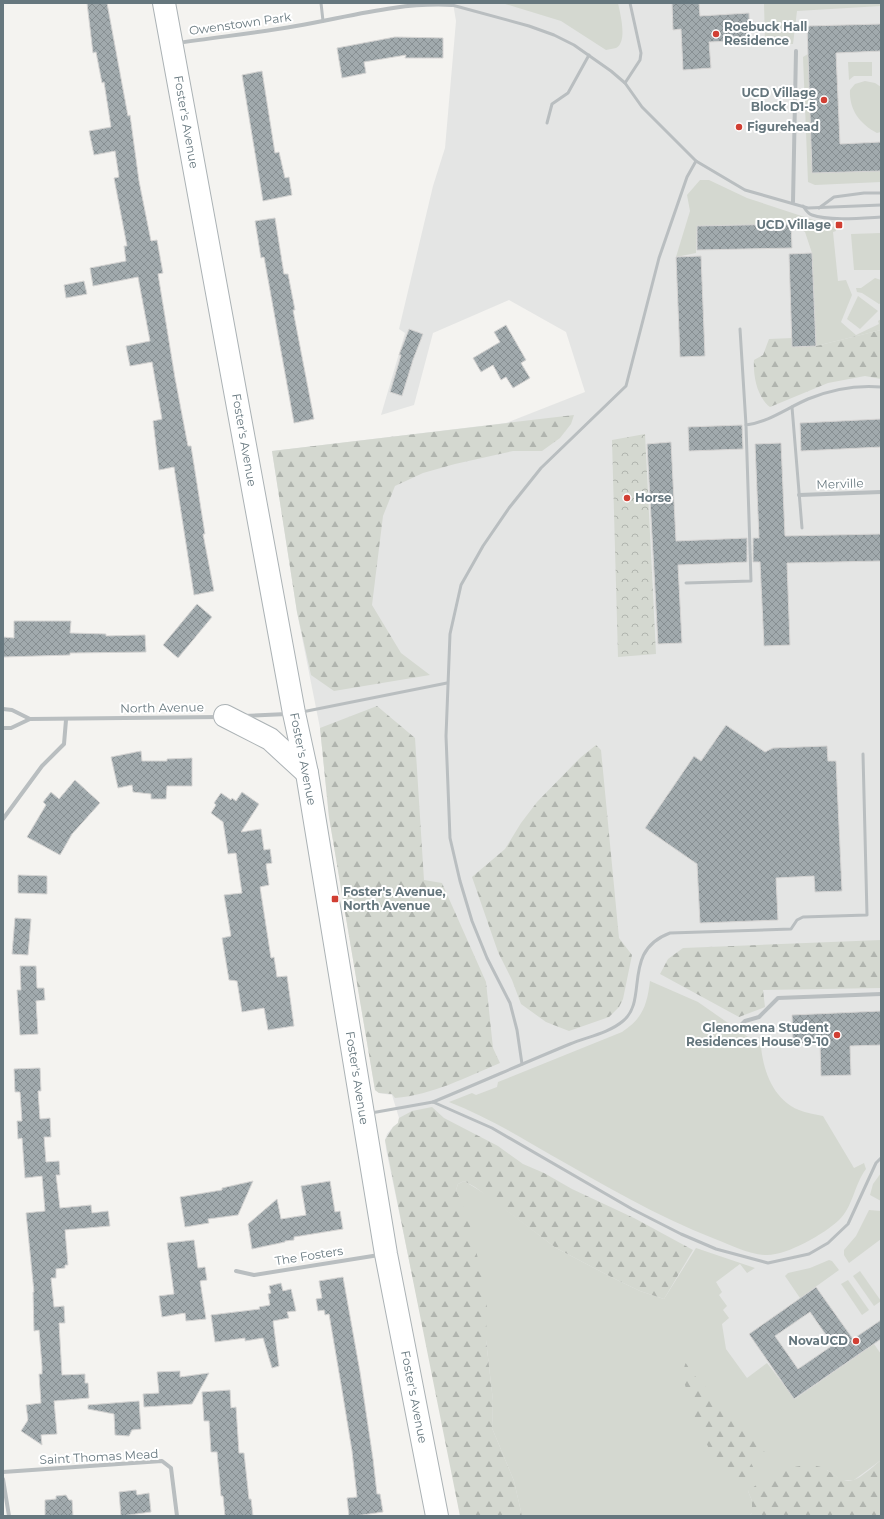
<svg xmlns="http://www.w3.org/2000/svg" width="884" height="1519" viewBox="0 0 884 1519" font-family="Montserrat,sans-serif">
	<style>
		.built { fill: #e4e5e4 }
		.grass { fill: #d4d8d0 }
		.forest { fill: url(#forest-firs) }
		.park { fill: url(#park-crowns) }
		.building { fill: url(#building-cross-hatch); stroke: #d5d4d3; fill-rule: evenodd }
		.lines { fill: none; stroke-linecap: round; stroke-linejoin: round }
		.secondary-casing { stroke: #abb2b5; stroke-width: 24 }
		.lane { stroke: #b9bec0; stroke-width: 3 }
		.street { stroke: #b9bec0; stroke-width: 4 }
		.secondary { stroke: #fff; stroke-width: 22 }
		.poi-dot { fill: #d13f33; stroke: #fff; stroke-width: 1.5 }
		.labels { text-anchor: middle; stroke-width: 4; stroke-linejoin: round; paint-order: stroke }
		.street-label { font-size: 12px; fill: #66777e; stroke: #fff }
		.poi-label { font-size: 12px; font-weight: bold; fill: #66777e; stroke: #fff; text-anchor: start }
	</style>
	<defs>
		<pattern id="forest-firs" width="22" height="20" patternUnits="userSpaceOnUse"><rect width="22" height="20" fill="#d4d8d0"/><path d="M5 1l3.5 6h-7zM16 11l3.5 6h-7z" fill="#b0b4ae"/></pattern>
		<pattern id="park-crowns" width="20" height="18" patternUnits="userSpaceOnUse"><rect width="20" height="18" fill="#d4d8d0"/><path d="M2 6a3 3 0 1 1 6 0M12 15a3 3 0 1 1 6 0" fill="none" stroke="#b0b4ae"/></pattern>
		<pattern id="building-cross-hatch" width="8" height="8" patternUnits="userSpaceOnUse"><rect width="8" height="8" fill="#a1aaad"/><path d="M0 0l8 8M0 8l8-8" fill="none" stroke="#878f92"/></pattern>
	</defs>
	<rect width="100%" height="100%" fill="#f4f3f0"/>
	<polygon class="built" points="453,3 881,3 881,1516 460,1516 453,1472 386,1149 385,1140 387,1134 393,1127 398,1123 399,1118 392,1095 379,1093 375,1090 329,817 320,728 297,612 272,451 506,423 585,392 566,332 509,300 433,333 414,405 381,415 405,333 399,329 433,186 445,148 456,21"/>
	<g class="grass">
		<path d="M502,3H618C620,13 628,42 616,48C613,49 609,49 606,50L561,21Z"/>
		<polygon points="764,3 881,3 881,6 797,11 793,44 765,44"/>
		<polygon points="808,54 812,173 881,171 881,182 815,185 808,182 803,57"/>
		<polygon points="848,62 872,62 872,76 854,76 849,80"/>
		<path d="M865,81L875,83L881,87V132L877,133C860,124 849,110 850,90L855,84Z"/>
		<polygon points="700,180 709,180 747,198 835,227 836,231 833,232 838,281 846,280 852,295 841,322 856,335 879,324 878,321 881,319 881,330 816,346 812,253 805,232 791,224 697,226 696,253 676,257 690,211 687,195"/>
		<polygon points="881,233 881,270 854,270 851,234"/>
		<polygon points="875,278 881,280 881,303 879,304 862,293 857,292 856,288 861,288"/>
		<polygon points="858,296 878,311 860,329 847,319"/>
		<path d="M650,981L698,1002L761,1046C763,1071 774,1100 799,1110C806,1113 815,1114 823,1116L854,1168L864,1163L866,1169C854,1185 853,1207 839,1220C824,1234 788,1255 767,1255C750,1255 731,1245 715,1239C658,1217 604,1185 551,1155C517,1135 485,1116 449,1102L472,1093L476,1095L497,1087L498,1082L622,1032C643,1018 647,1005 650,981Z"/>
		<polygon points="881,1173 881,1201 870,1195 873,1184"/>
		<polygon points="464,1181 487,1195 556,1248 615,1279 640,1291 664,1299 696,1248 755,1268 747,1273 740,1264 716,1282 722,1292 719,1295 727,1306 723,1310 729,1318 722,1324 726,1349 747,1378 767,1363 795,1399 874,1344 881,1354 881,1460 854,1480 841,1480 827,1470 748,1491 752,1501 752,1513 749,1516 522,1516 514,1481 492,1428 493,1401 486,1340 456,1190 458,1184"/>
		<polygon points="869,1210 881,1211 881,1239 849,1263 844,1255 844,1250 856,1236"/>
		<polygon points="829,1260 832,1261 839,1270 800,1298 785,1276 788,1273 810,1268"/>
		<polygon points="860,1271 881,1301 874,1306 853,1276"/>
		<polygon points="848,1280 869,1310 862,1315 841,1284"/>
	</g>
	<g class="forest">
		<path d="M881,330V379L865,376L828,383L770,407C757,397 753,376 754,360L763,355L769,339L792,338V347L816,346Z"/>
		<polygon points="574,415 571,424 560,438 542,451 513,451 455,464 423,473 395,486 383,516 372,605 401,653 430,675 334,691 311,675 297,612 272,451"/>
		<path d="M377,706L415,738L424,880L442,883L486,982L493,1048L500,1063C466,1077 433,1095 395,1098L392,1094L379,1093L375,1090L329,817L320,728Z"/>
		<polygon points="596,745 601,750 619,938 632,955 623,999 619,1007 609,1017 569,1031 546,1022 521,1004 512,980 498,952 472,877 505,849 521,823 537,802 580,758"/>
		<polygon points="881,940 881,988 763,990 765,1007 739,1017 660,974 668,959 683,948"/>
		<polygon points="432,1107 444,1118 498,1146 523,1164 544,1173 572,1189 634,1218 693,1250 664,1299 640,1291 615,1279 556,1248 475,1187 464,1181 458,1184 456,1190 469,1220 487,1298 486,1340 493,1401 492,1428 514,1481 522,1516 460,1516 385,1140 393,1127 398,1123 399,1118 412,1111"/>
		<polygon points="685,1362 693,1374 769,1451 746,1454 757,1474 751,1482 744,1485 725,1471 710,1451 694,1416 683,1378"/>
		<path d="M881,1460V1516H749L752,1513V1501L748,1491C766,1477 793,1462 817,1466C831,1468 838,1484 853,1480C860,1479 875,1465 881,1460Z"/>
	</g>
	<polygon class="park" points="645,434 656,654 618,657 612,440"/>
	<g class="building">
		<polygon points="87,3 107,3 128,116 130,115 139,181 151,241 157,240 163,273 158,274 175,378 188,446 191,446 205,534 203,534 214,591 194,595 174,467 159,470 153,421 162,419 152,362 130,366 126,346 150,341 138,277 93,286 90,268 126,261 124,246 127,246 114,178 119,177 115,151 94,155 89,131 111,127 104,82 102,83 96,52 93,53"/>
		<polygon points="672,3 699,3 700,16 749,13 750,40 709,42 711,68 683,70 681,29 673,30"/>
		<polygon points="881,24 881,51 836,53 840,144 881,142 881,171 812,173 807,26"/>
		<polygon points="395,37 443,38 443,58 405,58 406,55 364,62 366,73 342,78 337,48"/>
		<polygon points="262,71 275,153 279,152 285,178 289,177 292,195 263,201 242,75"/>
		<polygon points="275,218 284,274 288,274 295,310 293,310 314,419 294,423 264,257 261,258 255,221"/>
		<polygon points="791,224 792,248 697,250 697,226"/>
		<polygon points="812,253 816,346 792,347 789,254"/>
		<polygon points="701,256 705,356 680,357 676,257"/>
		<polygon points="84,281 87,294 66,298 64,285"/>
		<polygon points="506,325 526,360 521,363 530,378 513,388 506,377 501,380 493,365 481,372 473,358 500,342 494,332"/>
		<polygon points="409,329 423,334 413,360 402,396 390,392 401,355 399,355"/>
		<polygon points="881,419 881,447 801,451 800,423"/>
		<polygon points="742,425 743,449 689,451 688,427"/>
		<polygon points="671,442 676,541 747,538 747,562 678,565 682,643 658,644 647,444"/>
		<polygon points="781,443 785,536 881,534 881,561 787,563 790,645 764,646 760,562 753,562 753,538 759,538 755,444"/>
		<polygon points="197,604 212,617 178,658 163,645"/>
		<polygon points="14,621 71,621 70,633 106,634 106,636 145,635 146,652 70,653 70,655 3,657 3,637 14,638"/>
		<polygon points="726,725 765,752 773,748 827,746 828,761 836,761 842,891 815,892 814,876 776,878 778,920 700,923 697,864 645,828 694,756 701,761"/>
		<polygon points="141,751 142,761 167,761 167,759 192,758 192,786 167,786 166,799 151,799 151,794 133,792 132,785 118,788 111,757"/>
		<polygon points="75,780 100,803 72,834 60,855 27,837 46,805 43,802 51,792 59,799"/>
		<polygon points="242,792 259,804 241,832 261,829 264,850 270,849 272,863 266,864 269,885 260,887 271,958 274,957 277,977 287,976 294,1026 268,1030 264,1008 242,1012 237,981 229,980 222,938 231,936 224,895 242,893 236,853 228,854 223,822 211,813 216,805 214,803 221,793 231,800 232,798 236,801"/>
		<polygon points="18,875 47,876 47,894 18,893"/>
		<polygon points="15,918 31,919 28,955 12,954"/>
		<polygon points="20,966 36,966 37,988 44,988 45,1000 36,1001 38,1034 20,1035 17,990 21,990"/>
		<polygon points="881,1011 881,1045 850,1046 851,1075 821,1076 820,1043 793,1044 792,1015"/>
		<polygon points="40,1068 41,1091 38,1091 40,1119 50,1118 51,1137 44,1137 46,1162 59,1161 60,1175 56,1175 60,1208 91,1205 92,1213 108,1211 110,1226 65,1230 68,1265 65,1265 65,1268 56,1269 56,1278 51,1278 54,1307 64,1306 65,1323 59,1323 62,1375 85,1374 85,1383 88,1383 89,1398 54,1401 57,1434 41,1435 42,1445 21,1431 28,1420 26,1405 41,1403 39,1374 42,1374 42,1366 39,1330 34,1331 33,1292 34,1292 26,1213 45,1211 42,1176 25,1178 22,1138 18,1139 17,1121 22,1121 20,1092 15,1092 14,1069"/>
		<polygon points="253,1181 238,1215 208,1219 209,1223 185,1227 180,1197 222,1190 222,1188"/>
		<polygon points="330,1181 335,1212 340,1211 343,1229 294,1237 294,1240 285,1241 285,1242 252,1249 248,1224 277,1199 281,1219 306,1215 301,1186"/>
		<polygon points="194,1240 198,1268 205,1267 207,1280 200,1281 206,1319 186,1321 185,1313 162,1317 159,1296 174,1294 167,1243"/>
		<polygon points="343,1277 360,1372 373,1459 377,1494 380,1494 383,1512 355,1516 349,1516 347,1498 357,1497 352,1451 342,1390 329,1314 325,1315 324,1310 318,1311 316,1299 322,1298 319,1281"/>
		<polygon points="281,1283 283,1291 291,1289 296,1311 287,1312 289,1318 273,1321 279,1366 272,1368 263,1338 245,1341 245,1338 215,1342 211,1315 260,1309 259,1307 270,1305 268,1294 271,1293 269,1286"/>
		<path d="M816,1287L853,1339L881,1320V1339L794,1399L749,1334ZM810,1312L833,1345L798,1369L775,1336Z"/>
		<polygon points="180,1371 180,1377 209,1373 192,1404 144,1407 143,1394 159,1393 157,1372"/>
		<polygon points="230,1390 231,1408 236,1407 239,1453 244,1453 249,1499 251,1499 253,1516 225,1516 223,1496 221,1496 217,1452 211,1452 209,1421 204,1421 202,1392"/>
		<polygon points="139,1401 141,1429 132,1430 129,1436 115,1435 114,1414 88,1409 88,1405"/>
		<polygon points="136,1490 137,1495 149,1493 151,1512 121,1516 119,1492"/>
		<polygon points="66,1495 69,1500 72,1500 73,1516 45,1516 45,1500 56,1499 56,1496"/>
	</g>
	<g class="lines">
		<defs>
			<g id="secondary">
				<polyline points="164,3 294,713 307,773 386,1254 437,1516"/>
				<polyline points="225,716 270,739 307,773"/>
			</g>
		</defs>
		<use href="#secondary" class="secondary-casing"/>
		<g class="lane">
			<polyline points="321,3 323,21"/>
			<polyline points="452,5 529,26 554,35 574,45 611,71 625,83 642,107 696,161 745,190 808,208 881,205"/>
			<polyline points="625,83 640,60 641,53 630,3"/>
			<polyline points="547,123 552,104 568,93 589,55"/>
			<path d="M803,206C805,209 808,214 812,215C828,221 863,218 881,217"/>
			<polyline points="819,208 834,197 864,193 881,193"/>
			<polyline points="740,329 746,425"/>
			<polyline points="792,407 802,528"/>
			<path d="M686,583L751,581L746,425C769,422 787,408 808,399C830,390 857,385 881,387"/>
			<polyline points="302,712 447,683"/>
			<polyline points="522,1064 517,1030 510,1003 487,958 472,921 460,881 450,838 446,736 450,634 461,585 483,546 509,508 541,468 626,386 659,258 687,177 696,161"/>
			<path d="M433,1102C479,1083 524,1063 570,1044C587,1037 609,1033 623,1021C649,1000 621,951 670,933L791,929L797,920L803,917L867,915L863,754"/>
			<polyline points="371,1113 433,1102 492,1128 632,1209 681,1234 716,1249 768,1263 809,1254 828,1243 848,1224 876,1163 881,1158"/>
		</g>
		<g class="street">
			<path d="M178,43C217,37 257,33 296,26C348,17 399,2 452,5"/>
			<polyline points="793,202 796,51"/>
			<polyline points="799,495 881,492"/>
			<polyline points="3,709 12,710 30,719"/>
			<polyline points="244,716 287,714"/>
			<polyline points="3,728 11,728 30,719 220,717"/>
			<polyline points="3,819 42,766 64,744 66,720"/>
			<polyline points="740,1026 745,1021 759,1017 778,998 881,994"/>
			<polyline points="236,1271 254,1275 379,1255"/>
			<polyline points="3,1472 162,1461 171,1468 177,1516"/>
			<polyline points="3,1479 9,1516"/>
		</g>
		<use href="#secondary" class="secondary"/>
	</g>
	<g class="poi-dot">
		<circle cx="716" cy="34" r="4"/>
		<circle cx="824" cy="100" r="4"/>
		<circle cx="739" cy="127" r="4"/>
		<rect x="835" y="221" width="8" height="8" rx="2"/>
		<circle cx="627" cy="498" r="4"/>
		<rect x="331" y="895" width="8" height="8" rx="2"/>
		<circle cx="837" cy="1035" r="4"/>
		<circle cx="856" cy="1341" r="4"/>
	</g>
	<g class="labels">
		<g class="street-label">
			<text transform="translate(240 24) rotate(-8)" y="4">Owenstown Park</text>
			<text transform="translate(186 122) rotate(80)" y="4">Foster's Avenue</text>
			<text transform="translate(244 440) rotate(80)" y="4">Foster's Avenue</text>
			<text transform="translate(840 484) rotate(-2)" y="4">Merville</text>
			<text transform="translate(162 708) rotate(-1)" y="4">North Avenue</text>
			<text transform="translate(303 759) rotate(79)" y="4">Foster's Avenue</text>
			<text transform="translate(357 1078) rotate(81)" y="4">Foster's Avenue</text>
			<text transform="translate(309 1256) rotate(-9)" y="4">The Fosters</text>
			<text transform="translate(414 1397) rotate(79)" y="4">Foster's Avenue</text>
			<text transform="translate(99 1457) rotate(-3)" y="4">Saint Thomas Mead</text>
		</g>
		<g class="poi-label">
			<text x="724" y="31">Roebuck Hall<tspan x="724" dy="14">Residence</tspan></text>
			<text x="816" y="97" text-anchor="end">UCD Village<tspan x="816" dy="14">Block D1-5</tspan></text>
			<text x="747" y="131">Figurehead</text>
			<text x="831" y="229" text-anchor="end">UCD Village</text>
			<text x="635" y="502">Horse</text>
			<text x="343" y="896">Foster's Avenue,<tspan x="343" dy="14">North Avenue</tspan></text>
			<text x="829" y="1032" text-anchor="end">Glenomena Student<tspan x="829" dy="14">Residences House 9-10</tspan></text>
			<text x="848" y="1345" text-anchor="end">NovaUCD</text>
		</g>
	</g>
	<rect width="884" height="1519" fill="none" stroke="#66777e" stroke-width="8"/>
</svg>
